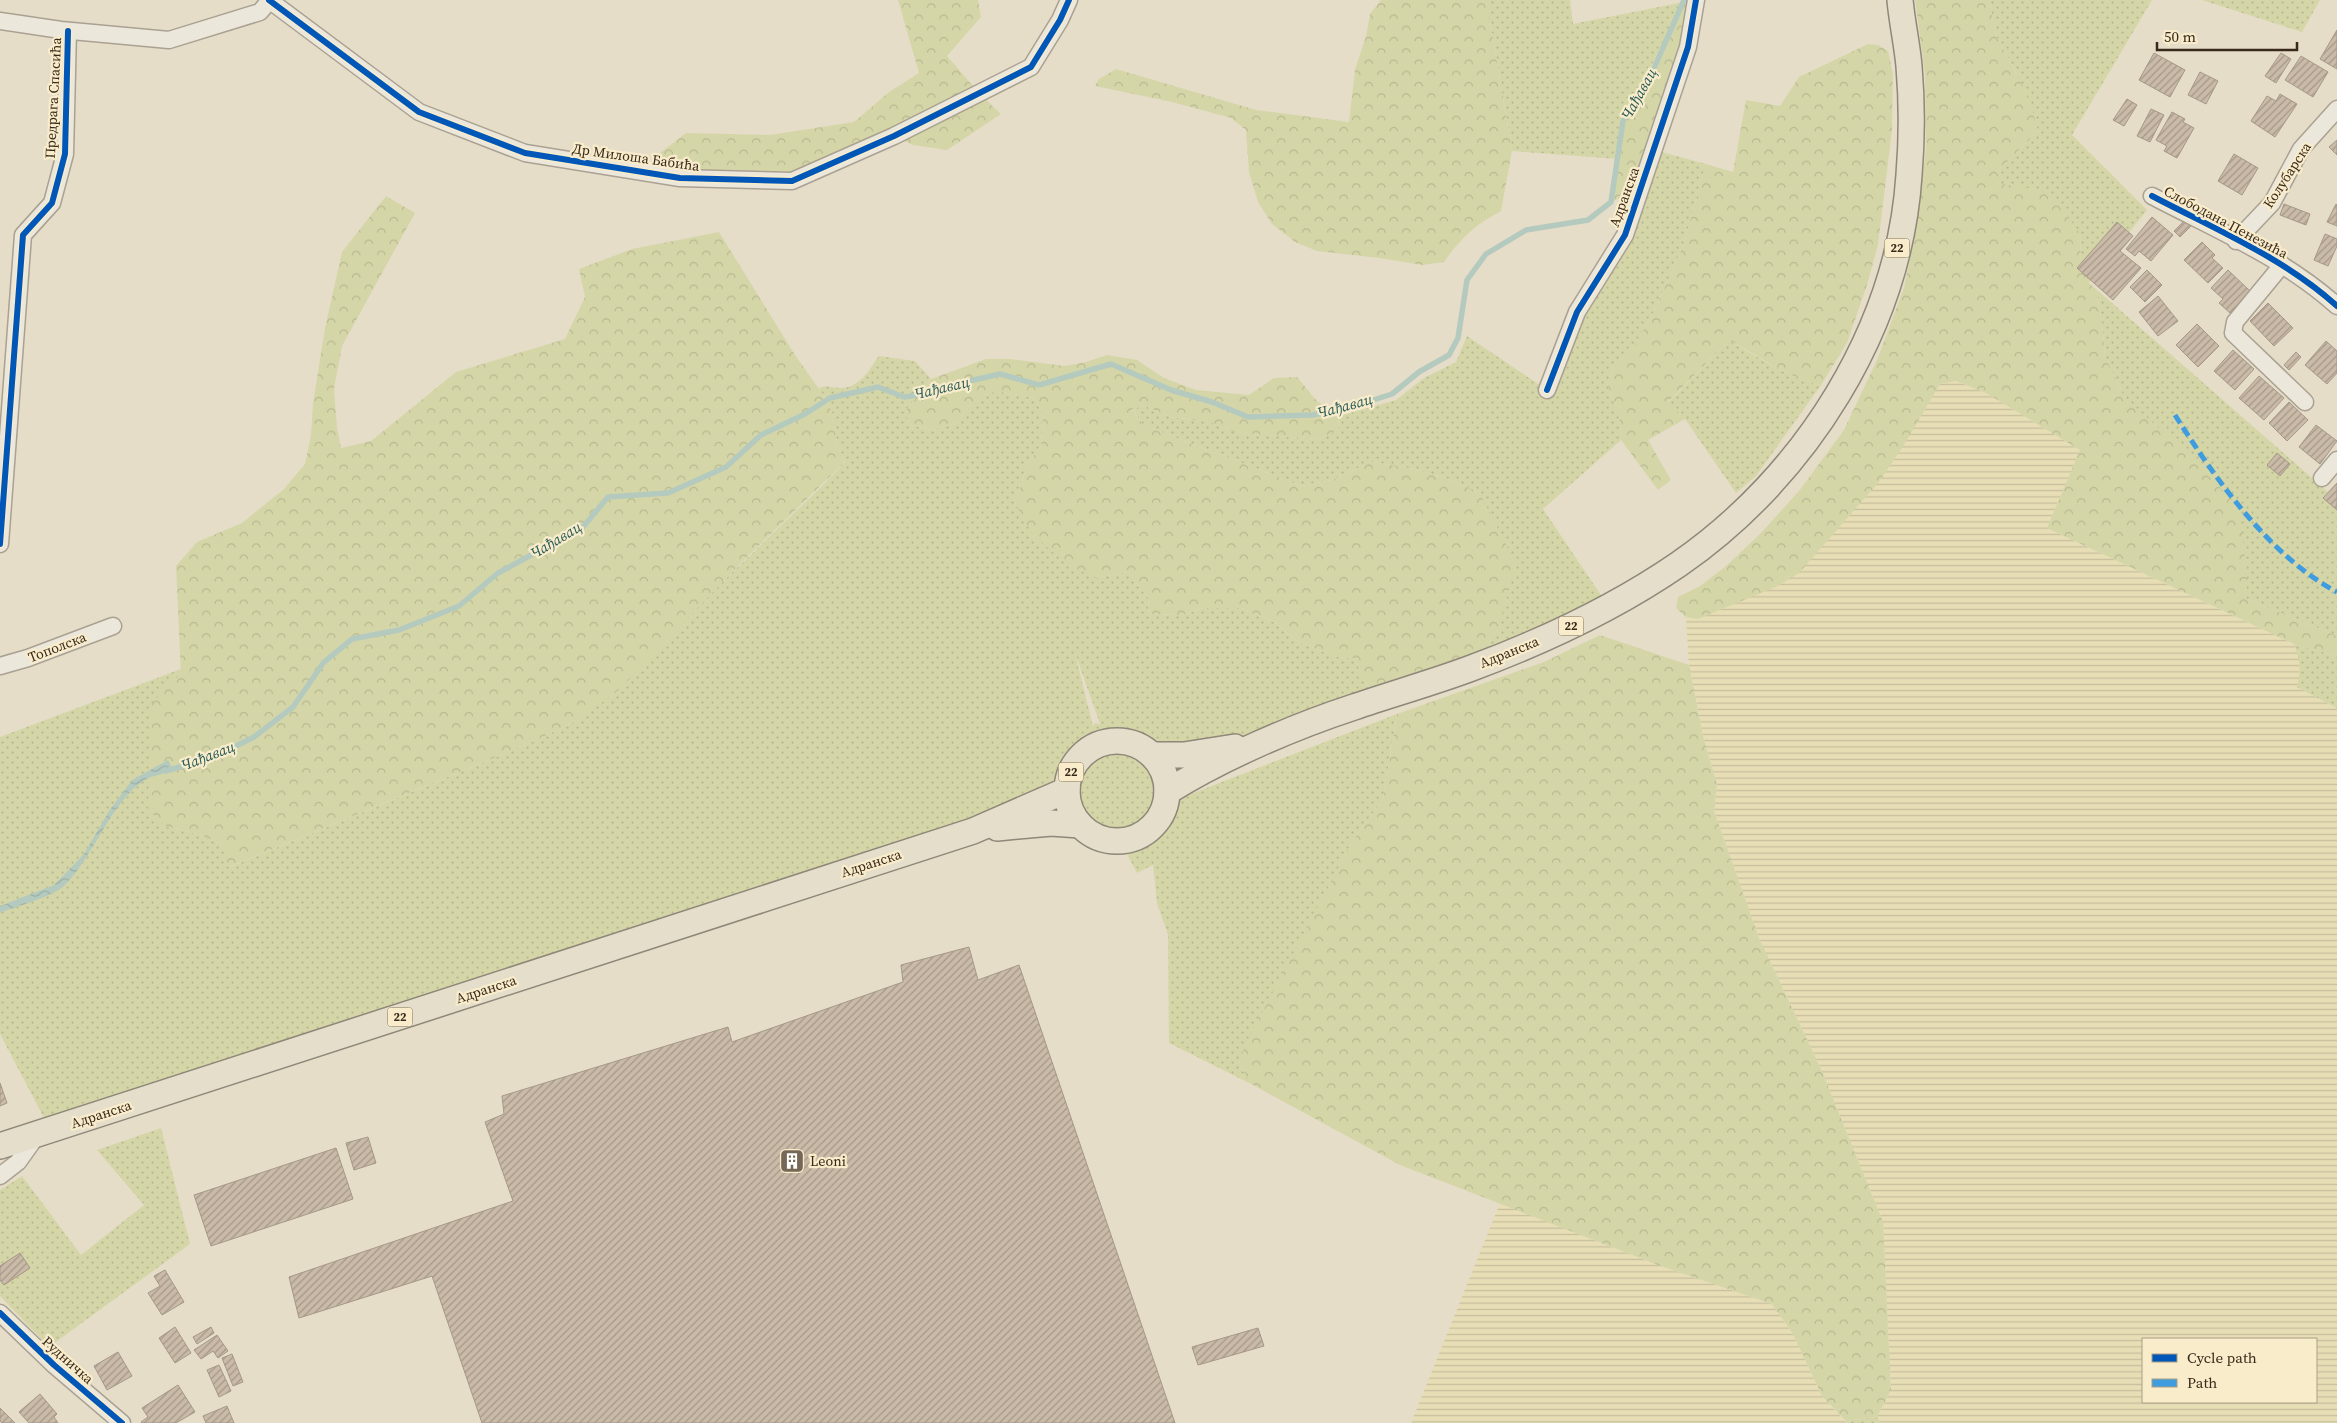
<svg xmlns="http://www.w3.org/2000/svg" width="2337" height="1423" viewBox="0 0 2337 1423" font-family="'Source Serif 4',serif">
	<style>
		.farmland { fill: url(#farmland-rules); fill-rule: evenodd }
		.grass { fill: url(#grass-dots); fill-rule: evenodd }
		.forest { fill: url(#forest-crowns) }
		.water { fill: url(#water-waves) }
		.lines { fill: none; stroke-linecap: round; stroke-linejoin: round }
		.stream { stroke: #b5cabe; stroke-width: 5.5 }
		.building { fill: url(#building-hatch); stroke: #a59888 }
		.minor-casing { stroke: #aaa192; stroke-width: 19 }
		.primary-casing { stroke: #8f8779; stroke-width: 28 }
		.minor { stroke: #ece7db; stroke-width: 16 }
		.primary { stroke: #e4decb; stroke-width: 25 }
		.quiet { stroke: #3e9cdf; stroke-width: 5; stroke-dasharray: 10 5; stroke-linecap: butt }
		.cycleway-casing { stroke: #f9eccb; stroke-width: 9 }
		.cycleway { stroke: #0057b8; stroke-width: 6 }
		.labels { text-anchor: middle; stroke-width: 4.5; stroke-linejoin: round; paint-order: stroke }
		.shield { fill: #f9eccb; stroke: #72644f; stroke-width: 1 }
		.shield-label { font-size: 12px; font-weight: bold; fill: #38291a }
		.street-label { font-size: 14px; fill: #38291a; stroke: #f9eccb }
		.poi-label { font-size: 14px; fill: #38291a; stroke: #f9eccb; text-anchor: start }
		.water-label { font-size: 15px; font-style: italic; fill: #275a57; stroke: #f9eccb }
	</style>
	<defs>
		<pattern id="farmland-rules" width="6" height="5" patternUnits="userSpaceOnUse" patternTransform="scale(1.25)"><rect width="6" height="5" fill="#e7deb6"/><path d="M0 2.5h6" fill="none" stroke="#c7be9c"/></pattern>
		<pattern id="grass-dots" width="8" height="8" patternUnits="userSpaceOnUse" patternTransform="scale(1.25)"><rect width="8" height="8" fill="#d5d6a8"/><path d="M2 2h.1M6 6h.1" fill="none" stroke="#b8b890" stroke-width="1.8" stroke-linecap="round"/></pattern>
		<pattern id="forest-crowns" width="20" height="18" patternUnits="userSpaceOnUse" patternTransform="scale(1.25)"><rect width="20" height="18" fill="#d5d6a8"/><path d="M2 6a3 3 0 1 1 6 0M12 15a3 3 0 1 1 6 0" fill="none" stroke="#b8b890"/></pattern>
		<pattern id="water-waves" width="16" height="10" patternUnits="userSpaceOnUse" patternTransform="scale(1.25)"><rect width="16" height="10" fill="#b5cabe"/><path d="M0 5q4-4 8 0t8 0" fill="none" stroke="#9caea3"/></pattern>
		<pattern id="building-hatch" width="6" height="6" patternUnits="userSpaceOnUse" patternTransform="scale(1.25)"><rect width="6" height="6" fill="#cabaa8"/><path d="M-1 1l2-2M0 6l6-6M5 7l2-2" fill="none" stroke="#a59788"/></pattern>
	</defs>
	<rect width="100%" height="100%" fill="#e5ddc8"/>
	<g class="farmland">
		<path d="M1956,381L1986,393L2080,450L2047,528L2294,644L2300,659V676L2297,687L2337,708V1423H1880L1877,1417L1891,1390L1883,1222L1821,1069L1759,938L1714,811L1717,784L1703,736L1689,665L1686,617L1698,619L1721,609L1931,397L1940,384ZM2143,1339H2316V1402H2143Z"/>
		<polygon points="1500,1203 1658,1265 1772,1304 1793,1334 1822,1396 1847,1423 1411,1423"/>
	</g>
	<g class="grass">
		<polygon points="1490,0 1570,0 1573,24 1684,2 1623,121 1619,159 1512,151 1490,21"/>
		<polygon points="1989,0 2152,0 2072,135 2147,210 2089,283 2081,264 2080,234 2035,189 2001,185 1996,173 2038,131 2018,77 1996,35"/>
		<polygon points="2202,0 2320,0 2302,32"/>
		<polygon points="1654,150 1706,164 1683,246 1652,316 1631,351 1614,364 1607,384 1619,413 1621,440 1543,509 1609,607 1508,653 1485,648 1499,627 1479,492 1442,477 1404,467 1371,462 1332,480 1301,486 1143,425 1132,408 1145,406 1171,417 1211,422 1235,433 1320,439 1338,430 1339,416 1396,400 1424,378 1456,362 1467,336 1547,390"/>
		<polygon points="2096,289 2337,500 2337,636 2247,599 2247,572 2124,397 2105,356 2102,322"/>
		<path d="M1729,340C1759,358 1787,377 1821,385L1756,476L1736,493L1685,419L1668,403Z"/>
		<path d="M879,356L915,361L931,379L906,410L909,424L931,430L959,422C982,383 997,390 1036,399L1043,415L1041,447L1028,463L1015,503L1096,578L1128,572L1149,599L1148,614L1182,615L1203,608H1241L1276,623L1295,640L1336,657L1354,658L1374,700L1197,762L1166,784C1142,705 1039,746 1077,821L1010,826L50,1126L43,1116L0,1034V737L181,669V675L168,684L165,826L198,834L221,844L230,867L530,743L580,719L820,488L845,462L837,444L832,412L819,388C825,385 832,387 839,388C859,389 869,370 879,356ZM1075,653L1100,724L1095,723L1093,726Z"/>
		<path d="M2294,644L2337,656V708L2297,687C2301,671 2300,659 2294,644Z"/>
		<path d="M1397,714L1383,800L1353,840L1239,1063L1251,1084L1169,1043L1168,935L1157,903L1153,865L1137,873L1120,841C1143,836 1156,826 1165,804Z"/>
		<circle cx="1117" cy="791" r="40"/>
		<polygon points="161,1128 190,1244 49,1347 0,1296 0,1190 22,1176 81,1255 144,1205 97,1150"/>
		<polygon points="1877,1417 1880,1423 1847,1423 1846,1421"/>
	</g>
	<g class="forest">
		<polygon points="898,0 978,0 981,17 947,56 979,93 1001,114 947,150 913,145 894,136 792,181 680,178 656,156 686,133 770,135 854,122 889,92 919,73"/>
		<path d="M1381,0H1490V21L1512,151L1501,211C1475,225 1461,238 1444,262L1422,265L1379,258L1317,251L1295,242L1272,224L1258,202L1249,172L1246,130L1231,118L1172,102L1095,86L1099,79L1116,69L1256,110L1349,122L1355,70L1366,36L1370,14Z"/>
		<polygon points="1915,0 1989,0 1996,35 2029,98 2038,131 1997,172 2001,184 2035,189 2054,196 2080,234 2081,264 2089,283 2096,289 2102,322 2105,356 2124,397 2181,448 2238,506 2247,572 2247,599 2337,636 2337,656 2294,644 2047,528 2080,450 1986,393 1956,381 1940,384 1904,445 1879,482 1799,573 1778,586 1698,619 1686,617 1676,608 1678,597 1700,586 1725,567 1760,534 1799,491 1844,430 1877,360 1904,288 1917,223 1926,148 1925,74"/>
		<polygon points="1684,2 1695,8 1641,188 1611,202 1623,121 1651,75"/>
		<path d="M1868,44L1878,45L1888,51L1893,74L1892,130L1878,245L1867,285L1847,343L1821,385C1786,377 1760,357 1729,340L1668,402L1685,419L1648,440L1671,480L1658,490L1621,440L1619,413L1607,384L1614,364L1631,351L1652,316L1683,246L1706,164L1733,172L1746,100L1780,106L1799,77Z"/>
		<polygon points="386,196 415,213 342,346 334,389 337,428 341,448 371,441 456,372 565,339 585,297 579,269 632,249 719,232 795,355 822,393 832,412 837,444 845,462 742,562 620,689 580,719 530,743 229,867 221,844 198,834 165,826 148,810 151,705 168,684 181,675 176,566 197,542 242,523 284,489 305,464 311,435 313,403 325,328 342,252"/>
		<path d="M1107,355L1137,360L1164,378L1196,390L1249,395L1274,378L1297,377L1317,401L1339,416L1338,430L1320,439L1235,433L1211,422L1171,417L1145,406L1132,409L1143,425L1301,486L1332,480L1371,462L1404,467L1442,477L1479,492L1516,564L1499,627L1485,648L1508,653L1374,700L1354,658L1336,657L1295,640L1276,623L1241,608H1203L1182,615L1148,614L1149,599L1128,572L1096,578L1068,565L1033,535L1015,503L1028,463L1041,447L1043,415L1036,399C997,390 982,383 959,422L931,430L909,424L906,410L931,379L986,359H1010L1065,366L1086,362Z"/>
		<polygon points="1600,635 1689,665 1703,736 1717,784 1714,811 1759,938 1821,1069 1883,1222 1891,1390 1877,1417 1846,1421 1822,1396 1793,1334 1772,1304 1658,1265 1400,1165 1251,1084 1239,1063 1245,1045 1353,840 1383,800 1397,714 1544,662"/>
	</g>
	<path class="water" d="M168,760L174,771C165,774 153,775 145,780C110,802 94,857 64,886C54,896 15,907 0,913V906L54,885L84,854L109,811L132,780Z"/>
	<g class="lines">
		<polyline class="stream" points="166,771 216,756 254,737 293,707 324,662 352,639 399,630 459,606 498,573 583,527 608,497 668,493 726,467 761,435 805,414 830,398 878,387 904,397 931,393 960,383 1000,374 1039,385 1111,364 1171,390 1212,402 1248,417 1312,415 1349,408 1392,394 1419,372 1449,355 1458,338 1467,280 1486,254 1526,230 1588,220 1611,202 1623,121 1651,75 1684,0"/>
	</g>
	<g class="building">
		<polygon points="2337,30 2337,69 2320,59"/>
		<polygon points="2154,53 2185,70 2170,97 2139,80"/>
		<polygon points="2281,53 2291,59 2276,83 2265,76"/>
		<polygon points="2301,56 2328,72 2313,97 2285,80"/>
		<polygon points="2200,72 2218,81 2206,104 2188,95"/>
		<polygon points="2280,94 2297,104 2275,137 2251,121 2267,96 2276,101"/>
		<polygon points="2127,99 2137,105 2124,126 2113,120"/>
		<polygon points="2151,109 2164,115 2150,142 2137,136"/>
		<polygon points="2172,112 2185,119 2183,122 2194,128 2177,158 2164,151 2167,146 2156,140"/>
		<polygon points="2337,140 2337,155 2329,147"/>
		<polygon points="2234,154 2258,168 2242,195 2218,181"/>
		<polygon points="2284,204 2310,214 2306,225 2280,215"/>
		<polygon points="2336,204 2337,205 2337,226 2327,222"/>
		<polygon points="2152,217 2173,235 2151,261 2139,251 2135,256 2126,249"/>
		<polygon points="2187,218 2193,224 2180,237 2174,231"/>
		<polygon points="2117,222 2133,236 2120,251 2141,268 2113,300 2077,268"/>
		<polygon points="2325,234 2337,239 2337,246 2328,266 2314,260"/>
		<polygon points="2202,242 2215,255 2212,258 2223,268 2208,283 2184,260"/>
		<polygon points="2147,270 2162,285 2145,302 2130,287"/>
		<polygon points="2228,270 2250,291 2230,313 2219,303 2223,299 2211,288"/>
		<polygon points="2158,296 2178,321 2158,336 2139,312"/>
		<polygon points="2268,303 2293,328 2274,346 2250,321"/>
		<polygon points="2197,324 2219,346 2198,367 2176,345"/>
		<polygon points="2326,341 2337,351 2337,373 2327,384 2305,365"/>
		<polygon points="2233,350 2254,369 2235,390 2214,371"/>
		<polygon points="2296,352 2301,357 2289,370 2284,365"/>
		<polygon points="2259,376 2284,398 2264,420 2239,398"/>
		<polygon points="2289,402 2308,420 2287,441 2269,423"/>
		<polygon points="2316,425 2337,441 2320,464 2299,447"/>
		<polygon points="2277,453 2290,464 2280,476 2267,465"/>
		<polygon points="2337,483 2337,510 2323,498"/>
		<polygon points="969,947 978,980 1019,965 1175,1423 482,1423 432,1276 299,1318 289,1277 513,1201 485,1122 504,1114 502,1096 728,1027 732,1042 903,982 901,965"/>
		<polygon points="0,1083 7,1103 0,1106"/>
		<polygon points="368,1137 376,1163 354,1170 346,1143"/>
		<polygon points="336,1148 353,1199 211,1246 194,1195"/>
		<polygon points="20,1253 30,1268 4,1285 0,1280 0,1266"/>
		<polygon points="165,1270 184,1302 162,1315 148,1293 160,1286 154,1276"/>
		<polygon points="175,1327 191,1353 175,1363 159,1338"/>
		<polygon points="211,1327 214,1333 197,1344 193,1337"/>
		<polygon points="1258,1328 1264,1346 1198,1365 1192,1347"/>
		<polygon points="217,1335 228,1351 218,1358 213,1351 201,1359 194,1350"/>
		<polygon points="118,1352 132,1376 107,1390 94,1366"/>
		<polygon points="232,1354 243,1382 233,1386 222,1358"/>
		<polygon points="219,1365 231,1391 219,1397 207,1370"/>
		<polygon points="178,1385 195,1412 176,1423 142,1423 141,1422 148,1417 142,1408"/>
		<polygon points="40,1394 57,1414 54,1417 58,1423 29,1423 19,1412"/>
		<polygon points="227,1406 234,1423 206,1423 203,1416"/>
		<polygon points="0,1408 15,1423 2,1423 0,1421"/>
	</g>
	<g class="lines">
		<defs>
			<g id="minor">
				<polyline points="269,0 419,112 525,153 680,178 792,181 894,136 1031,67 1060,20 1069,0"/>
				<polyline points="0,21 61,30 169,40 260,12 270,0"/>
				<path d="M2152,196C2215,229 2284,258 2337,306"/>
				<polyline points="2236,241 2272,203 2301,149 2337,109"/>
				<polyline points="2282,265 2235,322 2233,333 2305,402"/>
				<polyline points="1547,390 1577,312 1625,235 1688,47 1696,0"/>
				<polyline points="2322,478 2337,460"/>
				<polyline points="0,544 23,235 52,203 65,154 68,31"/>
				<polyline points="0,666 28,658 113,626"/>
				<polyline points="0,1176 18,1162 38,1134"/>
				<polyline points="0,1313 54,1365 122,1423"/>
			</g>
			<g id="primary">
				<circle cx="1117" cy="791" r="50"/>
				<polyline points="1152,755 1184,755 1235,747"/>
				<path d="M1167,792C1221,758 1293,727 1354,707C1392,694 1431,683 1469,669C1542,642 1615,608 1679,564C1805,477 1899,329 1909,175C1912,139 1912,102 1909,66C1907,44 1902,22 1900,0"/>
				<polyline points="997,828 1051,823 1080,825"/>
				<polyline points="0,1146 973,831 1067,790"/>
			</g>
		</defs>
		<use href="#minor" class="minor-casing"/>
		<use href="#primary" class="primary-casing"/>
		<use href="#minor" class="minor"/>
		<use href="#primary" class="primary"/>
		<path class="quiet" d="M2175,415C2214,477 2270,557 2337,592"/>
		<defs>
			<g id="cycleway">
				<polyline points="269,0 419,112 525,153 680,178 792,181 894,136 1031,67 1060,20 1069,0"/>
				<path d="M2152,196C2215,229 2284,258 2337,306"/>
				<polyline points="1547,390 1577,312 1625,235 1688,47 1696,0"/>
				<polyline points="0,544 23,235 52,203 65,154 68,31"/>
				<polyline points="0,1313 54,1365 122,1423"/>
			</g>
		</defs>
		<use href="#cycleway" class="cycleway-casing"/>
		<use href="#cycleway" class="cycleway"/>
	</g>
	<defs>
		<symbol id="building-square" viewBox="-11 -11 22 22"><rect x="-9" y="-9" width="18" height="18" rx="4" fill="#756857" stroke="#f9eccb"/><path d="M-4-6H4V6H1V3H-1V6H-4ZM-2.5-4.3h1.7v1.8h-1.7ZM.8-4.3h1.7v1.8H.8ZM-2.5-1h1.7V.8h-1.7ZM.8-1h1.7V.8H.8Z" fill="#fff"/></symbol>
	</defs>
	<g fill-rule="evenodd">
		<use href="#building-square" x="778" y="1147" width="28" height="28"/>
	</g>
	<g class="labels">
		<g class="shield">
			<rect x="1884.5" y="238.5" width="25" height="19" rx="4"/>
			<rect x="1558.5" y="616.5" width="25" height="19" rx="4"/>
			<rect x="1058.5" y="762.5" width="25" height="19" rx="4"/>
			<rect x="387.5" y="1007.5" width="25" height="19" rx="4"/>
		</g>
		<g class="shield-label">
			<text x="1897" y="252">22</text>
			<text x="1571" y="630">22</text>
			<text x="1071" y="776">22</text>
			<text x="400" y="1021">22</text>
		</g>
		<g class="street-label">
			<text transform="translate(53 98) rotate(-87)" y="5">Предрага Спасића</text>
			<text transform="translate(636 157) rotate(8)" y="5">Др Милоша Бабића</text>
			<text transform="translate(2287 175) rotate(-57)" y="5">Колубарска</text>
			<text transform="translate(1624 197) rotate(-70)" y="5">Адранска</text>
			<text transform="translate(2226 222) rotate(28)" y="5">Слободана Пенезића</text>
			<text transform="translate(57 647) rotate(-21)" y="5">Тополска</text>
			<text transform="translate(1509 652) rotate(-22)" y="5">Адранска</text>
			<text transform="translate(871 863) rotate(-18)" y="5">Адранска</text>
			<text transform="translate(486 989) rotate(-18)" y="5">Адранска</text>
			<text transform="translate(101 1114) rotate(-18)" y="5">Адранска</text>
			<text transform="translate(68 1360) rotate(42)" y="5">Рудничка</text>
		</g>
		<g class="poi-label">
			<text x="810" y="1166">Leoni</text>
		</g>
		<g class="water-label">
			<text transform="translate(1639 94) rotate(-61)" y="5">Чађавац</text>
			<text transform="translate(942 388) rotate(-13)" y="5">Чађавац</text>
			<text transform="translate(1345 406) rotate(-15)" y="5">Чађавац</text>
			<text transform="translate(556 540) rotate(-31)" y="5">Чађавац</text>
			<text transform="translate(208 756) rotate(-21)" y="5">Чађавац</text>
		</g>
	</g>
	<rect x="2142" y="1338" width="175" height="65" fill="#f9eccb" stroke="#ac9e84"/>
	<rect x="2152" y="1354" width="25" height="8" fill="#0057b8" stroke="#ac9e84"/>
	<text x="2187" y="1363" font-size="15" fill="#38291a">Cycle path</text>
	<rect x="2152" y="1379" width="25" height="8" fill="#3e9cdf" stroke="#ac9e84"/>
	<text x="2187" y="1388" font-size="15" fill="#38291a">Path</text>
	<path d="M2157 42v8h140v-8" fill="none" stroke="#38291a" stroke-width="2.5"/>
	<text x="2164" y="42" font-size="15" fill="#38291a" stroke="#f9eccb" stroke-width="4" paint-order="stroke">50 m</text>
</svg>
